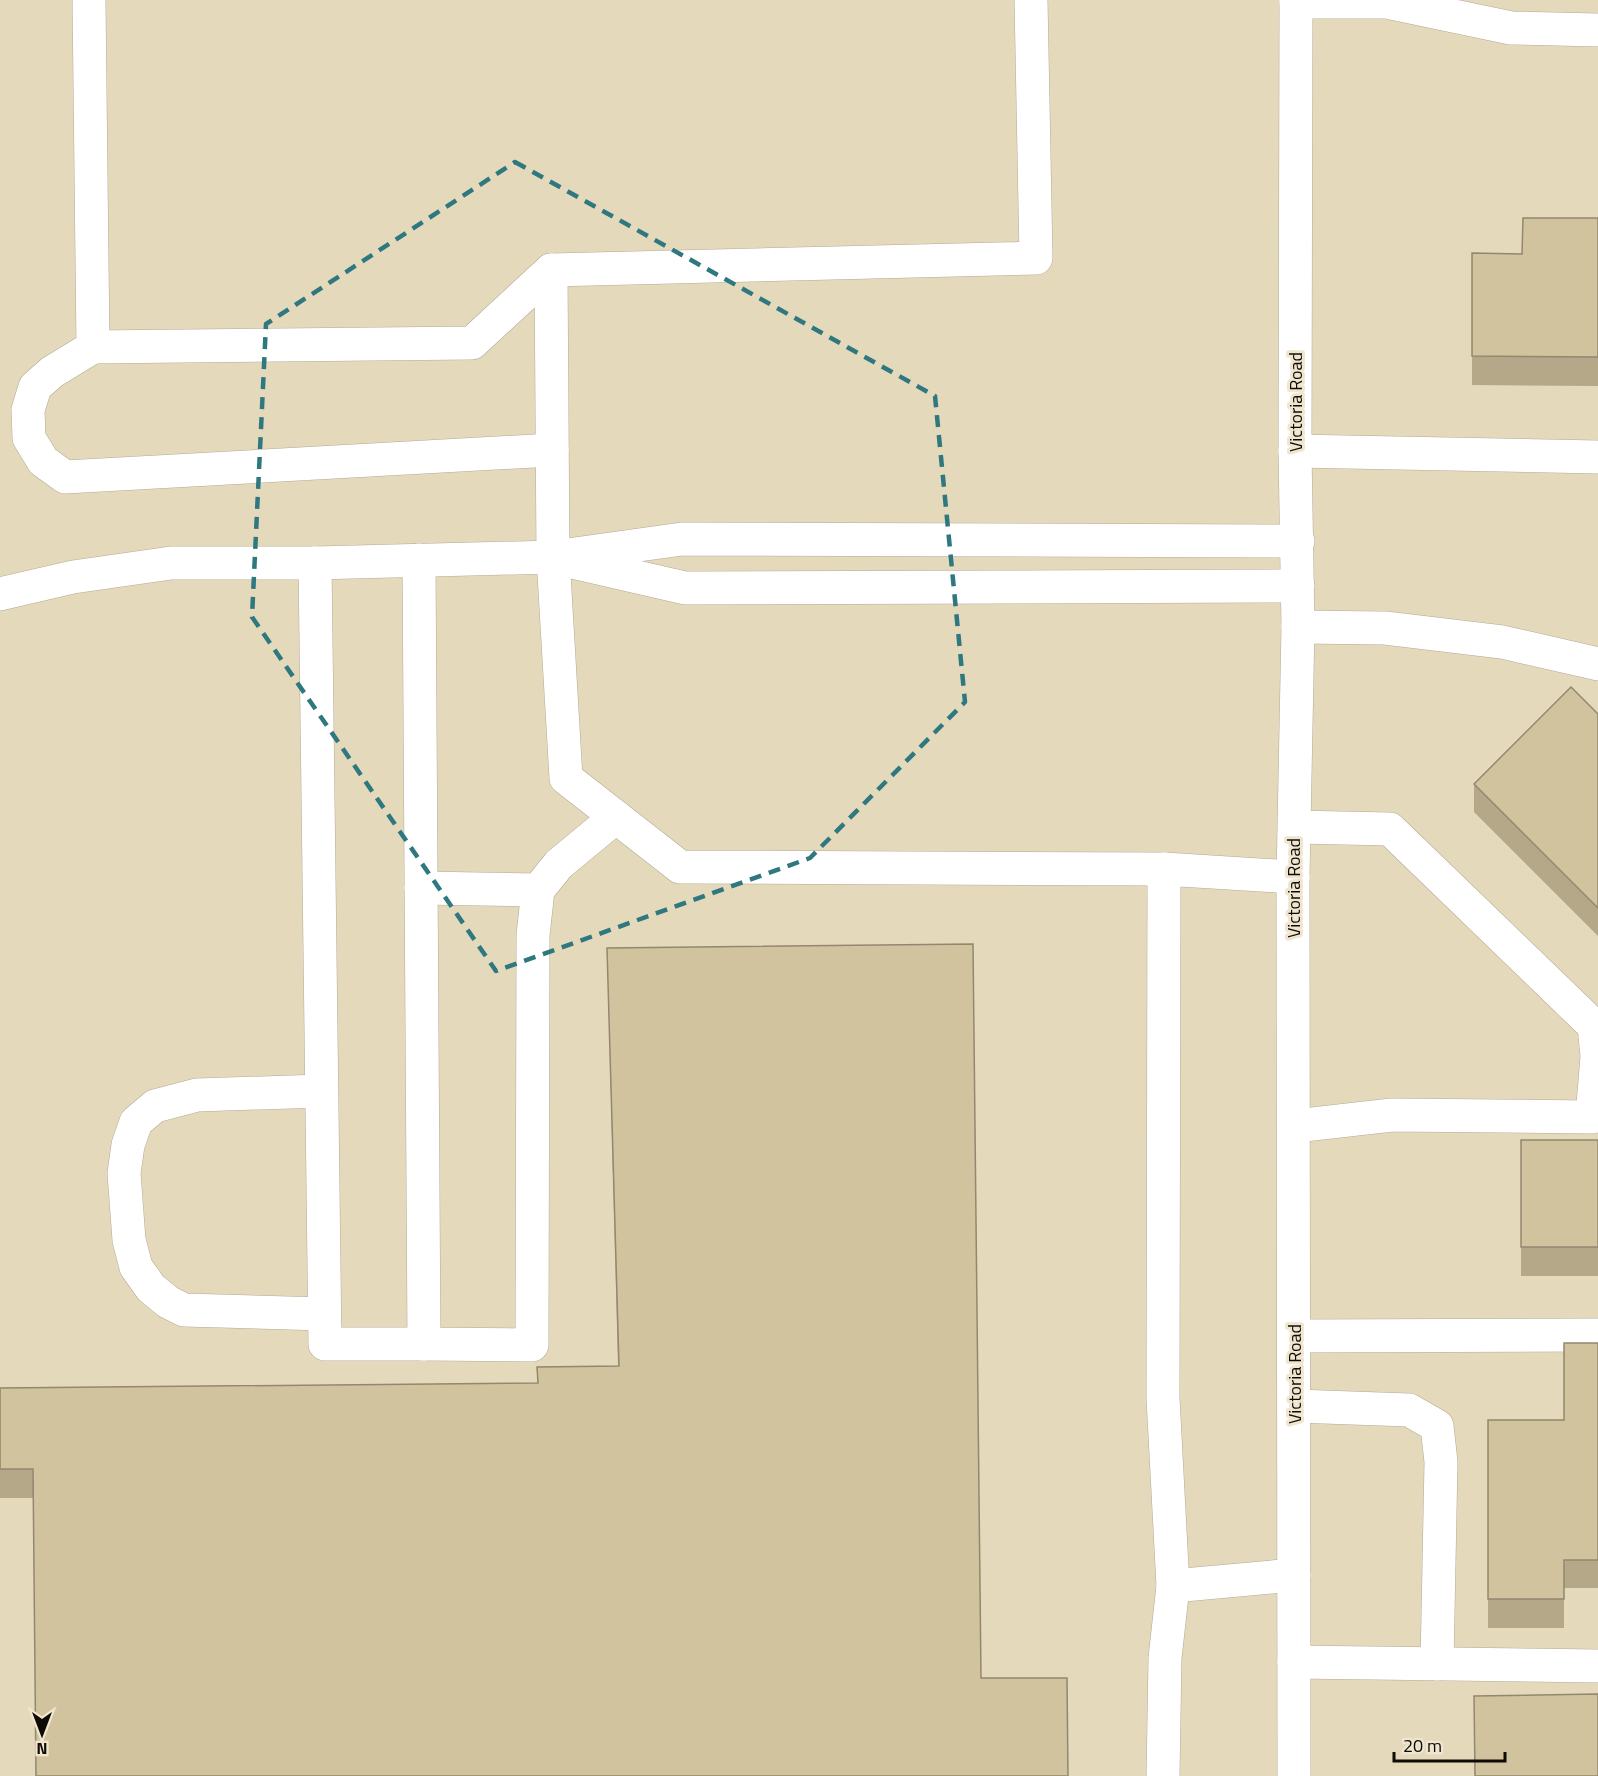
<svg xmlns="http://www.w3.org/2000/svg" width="1598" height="1776" viewBox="0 0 1598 1776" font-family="'Titillium Web',sans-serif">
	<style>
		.built { fill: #e5d9bc }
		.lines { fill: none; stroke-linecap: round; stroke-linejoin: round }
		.minor-casing { stroke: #b3aa95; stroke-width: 34 }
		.minor { stroke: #fff; stroke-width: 33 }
		.wall { fill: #b4a888 }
		.building { fill: #d1c39e; stroke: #92886f; stroke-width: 1.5 }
		.marked { fill: none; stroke: #2f787f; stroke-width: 4.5; stroke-dasharray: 12 8; stroke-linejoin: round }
		.labels { text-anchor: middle; stroke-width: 6; stroke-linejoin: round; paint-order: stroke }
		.street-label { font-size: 18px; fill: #0e0b05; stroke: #f0e6d0 }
	</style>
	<rect width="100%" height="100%" fill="#f0e6d0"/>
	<rect class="built" x="0" y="0" width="1598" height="1776"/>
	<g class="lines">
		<defs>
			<g id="minor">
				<polyline points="89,0 93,347 472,343 551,270 1036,258 1031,0"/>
				<polyline points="1296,2 1387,2 1511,28 1598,30"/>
				<polyline points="551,270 553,557 566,778 680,867 1164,869"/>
				<polyline points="93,347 52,372 35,387 28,410 29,438 43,461 65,477 552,450"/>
				<polyline points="1295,451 1598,457"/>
				<polyline points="419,560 424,1344 532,1345 533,935 538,890 559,864 616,817"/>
				<polyline points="572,562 685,588 1298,586"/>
				<polyline points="315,563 325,1344 424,1344"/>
				<polyline points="0,594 73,577 171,563 315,563 553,557 682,539 1298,541"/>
				<polyline points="1298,627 1385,628 1502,642 1598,664"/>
				<polyline points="1295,827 1390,829 1594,1026 1597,1056 1592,1117 1392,1115 1295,1126"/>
				<polyline points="1293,877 1164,869 1163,1398 1173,1586 1294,1575"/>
				<polyline points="421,888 538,890"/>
				<polyline points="321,1091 197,1095 155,1106 136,1122 128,1145 124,1173 129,1240 136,1267 151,1288 168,1302 184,1310 324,1314"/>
				<polyline points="1295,1336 1598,1335"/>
				<polyline points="1295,1406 1409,1410 1437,1426 1441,1462 1437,1664"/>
				<polyline points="1294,1662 1598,1666"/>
				<polyline points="1163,1776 1165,1658 1173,1586"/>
				<polyline points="1294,1776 1293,877 1298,627 1295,451 1296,0"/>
			</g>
		</defs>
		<use href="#minor" class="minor-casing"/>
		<use href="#minor" class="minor"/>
	</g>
	<g class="wall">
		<polygon points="1598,218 1598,386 1472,385 1472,253 1522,254"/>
		<polygon points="1598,714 1598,936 1474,812 1474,784"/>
		<polygon points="607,948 981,1678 1068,1776 33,1498 0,1498 0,1388 537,1383 537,1367 618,1366"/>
		<rect x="1521" y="1140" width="77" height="136"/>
		<polygon points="1598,1343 1598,1588 1564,1588 1564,1628 1488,1628 1488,1420 1564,1420"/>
	</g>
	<g class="building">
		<polygon points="1523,218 1598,218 1598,357 1472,356 1472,253 1522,254"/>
		<polygon points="1571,687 1598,714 1598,908 1474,784"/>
		<polygon points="973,944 981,1678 1067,1678 1068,1776 36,1776 33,1469 0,1469 0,1388 538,1383 537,1367 619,1366 607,948"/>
		<rect x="1521" y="1140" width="77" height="107"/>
		<polygon points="1564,1343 1598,1343 1598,1560 1564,1560 1564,1599 1488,1599 1488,1420 1564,1420"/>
		<polygon points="1598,1694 1598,1776 1475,1776 1474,1696"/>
	</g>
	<path class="marked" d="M515,162L935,396L965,702L810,858L496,971L252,617L266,324Z"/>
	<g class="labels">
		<g class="street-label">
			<text transform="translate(1296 402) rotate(-90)" y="6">Victoria Road</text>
			<text transform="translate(1294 888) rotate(-90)" y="6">Victoria Road</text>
			<text transform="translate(1295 1374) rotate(-90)" y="6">Victoria Road</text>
		</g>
	</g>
	<g transform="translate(42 1734) rotate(180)" stroke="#f0e6d0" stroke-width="4.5" paint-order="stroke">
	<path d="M0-4.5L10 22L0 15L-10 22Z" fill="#0e0b05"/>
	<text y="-9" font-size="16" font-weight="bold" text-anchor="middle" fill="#0e0b05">N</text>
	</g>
	<path d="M1394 1752v9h111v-9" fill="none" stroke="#0e0b05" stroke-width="3"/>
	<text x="1403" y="1752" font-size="18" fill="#0e0b05" stroke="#f0e6d0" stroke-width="4.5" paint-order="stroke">20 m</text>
</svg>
